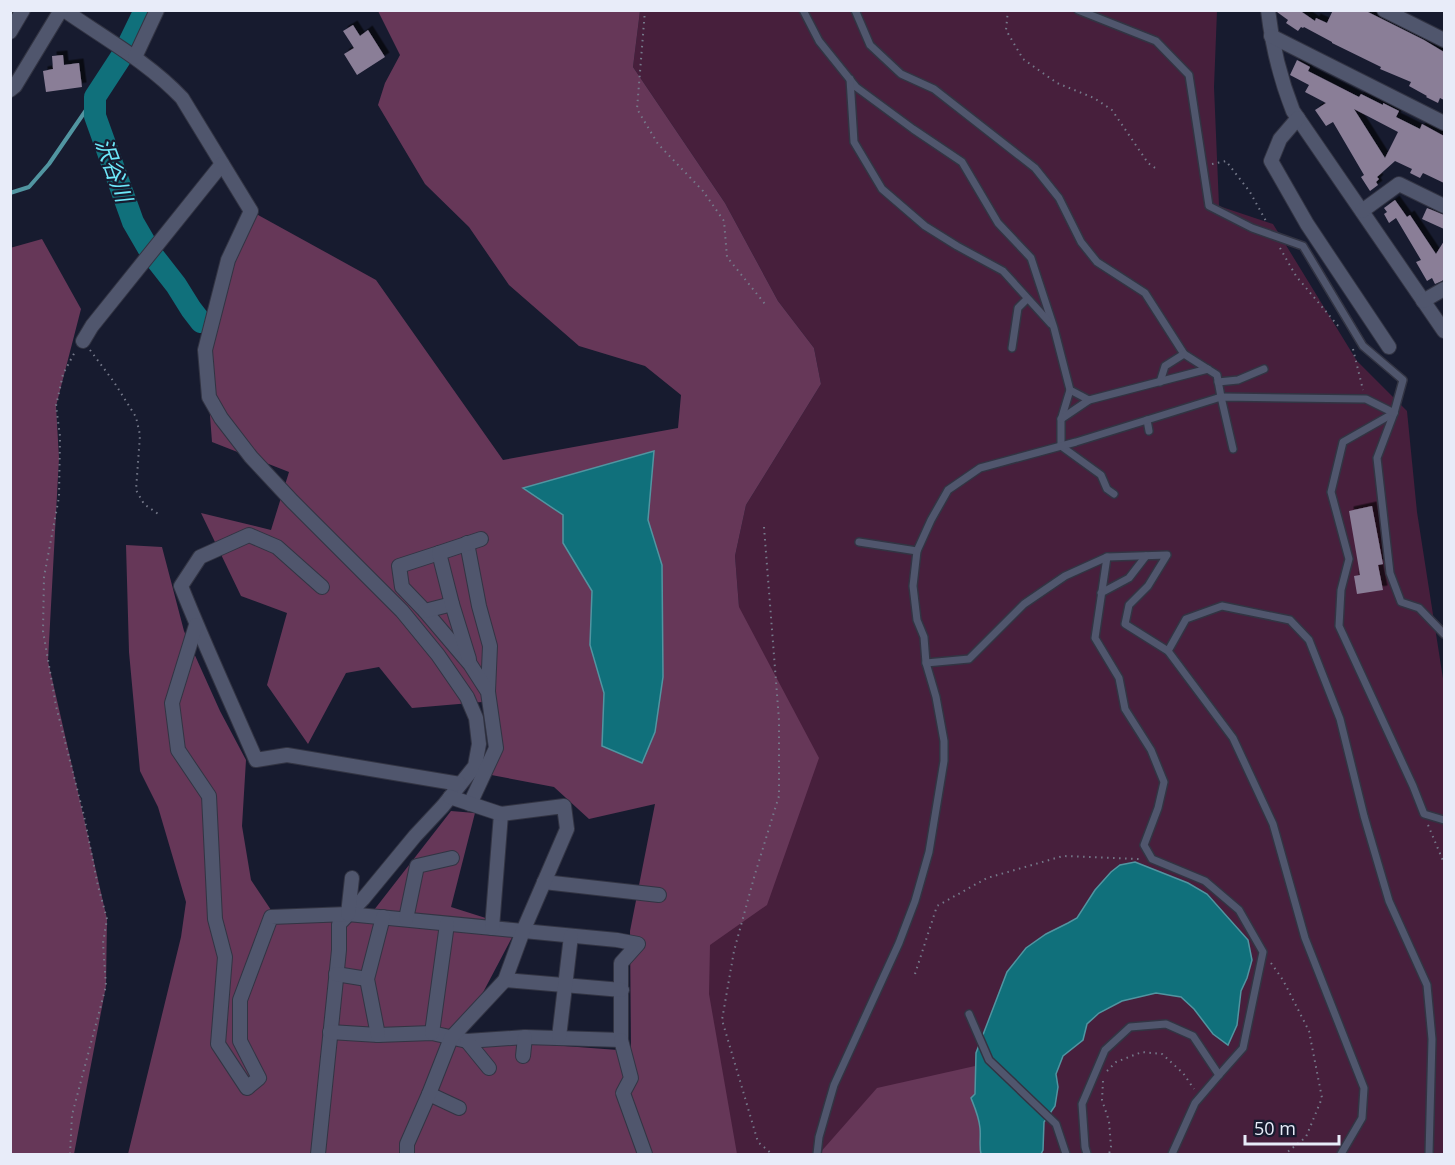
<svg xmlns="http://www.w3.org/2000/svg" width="1455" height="1165" viewBox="0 0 1455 1165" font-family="'Open Sans','Noto Sans JP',sans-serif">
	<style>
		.green { fill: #471f3c }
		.forest { fill: #663758 }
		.water { fill: #10707b; stroke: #5195a1; stroke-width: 1.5 }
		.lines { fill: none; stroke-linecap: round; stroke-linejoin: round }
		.stream { stroke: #5195a1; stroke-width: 4 }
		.river { stroke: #10707b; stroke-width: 22 }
		.building { fill: #8a7e97; fill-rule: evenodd; filter: url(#shadow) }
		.lane-casing { stroke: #323443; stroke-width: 10 }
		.street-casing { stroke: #323443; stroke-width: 16 }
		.path { stroke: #75798a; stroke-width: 2; stroke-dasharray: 1.5 4.5; stroke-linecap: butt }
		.lane { stroke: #50566d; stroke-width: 7 }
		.street { stroke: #50566d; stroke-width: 14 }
		.labels { text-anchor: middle; stroke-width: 4.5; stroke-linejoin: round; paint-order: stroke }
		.water-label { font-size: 22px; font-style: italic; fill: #6ee8fa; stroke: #171b2f }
	</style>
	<defs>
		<filter id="shadow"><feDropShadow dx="4.5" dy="-4.5" stdDeviation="0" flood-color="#0009"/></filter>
	</defs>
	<rect width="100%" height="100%" fill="#171b2f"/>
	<polygon class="green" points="640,11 1217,11 1214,87 1219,206 1273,224 1357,361 1407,411 1417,512 1444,685 1444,1154 707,1154 656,803 739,607 735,556 746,505 821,384 814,348 778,301 725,203 633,67"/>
	<g class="forest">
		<polygon points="378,11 640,11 633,67 725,203 778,301 814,348 821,384 746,505 735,556 739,607 819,758 767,905 710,945 709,994 737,1154 128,1154 181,937 186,902 158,807 140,771 129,652 126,545 162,547 184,631 220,711 246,760 242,826 251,880 271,910 367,919 451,811 475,813 451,907 517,928 459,1038 631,1051 630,931 655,804 589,819 554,787 486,774 494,701 412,708 379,667 346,673 308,744 267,685 287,613 241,596 201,513 271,530 289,472 212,442 205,350 218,300 251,211 376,280 503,460 678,428 681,395 645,366 579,346 509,285 469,227 425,184 378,105 385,83 400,55"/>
		<polygon points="42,239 81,309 56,406 59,458 48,661 107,919 106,986 74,1154 11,1154 10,248"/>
		<polygon points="975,1066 990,1154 819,1154 877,1088"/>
	</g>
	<g class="water">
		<polygon points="654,451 648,520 662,565 663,677 655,732 642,763 602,746 604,693 590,645 592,591 563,543 563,515 523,488"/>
		<path d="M1135,862L1188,883L1207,894L1248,940L1252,960L1247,978L1241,991L1237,1025L1228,1045L1213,1034L1194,1009L1181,997L1156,993L1122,1001L1099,1013L1087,1024L1083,1040L1063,1056L1056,1074L1058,1087L1055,1106L1044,1122L1043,1150L1041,1154H981C979,1146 981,1137 980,1128C979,1117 975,1108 971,1098L975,1094L976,1053L1007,972L1026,948L1046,934L1068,923L1077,918L1095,890L1111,872L1120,865Z"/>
	</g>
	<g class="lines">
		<polyline class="stream" points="10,193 29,187 49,164 95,97"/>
		<polyline class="river" points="145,10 125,51 95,97 95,116 133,222 151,253 176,285 191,309 201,322"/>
	</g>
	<g class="building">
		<polygon points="1277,10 1299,10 1315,21 1316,18 1327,23 1333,10 1364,10 1424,40 1444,52 1444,100 1440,98 1438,103 1426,97 1427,96 1409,86 1411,82 1380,69 1381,67 1332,43 1332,42 1304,27 1303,28 1301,27 1298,31 1286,23 1288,20 1277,12"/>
		<polygon points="353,25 360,36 368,30 385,57 357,75 344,54 354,48 343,31"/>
		<polygon points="63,55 64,65 79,63 82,87 46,92 43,71 53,69 52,56"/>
		<path d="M1297,60L1310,67L1308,71L1359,97L1361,94L1383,105V103L1399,111L1396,117L1420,129L1422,124L1444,136V183L1423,173L1420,178L1410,173L1412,169L1395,161L1377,177L1379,179L1376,182L1378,185L1370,191L1361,177L1364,175L1333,122L1326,126L1315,110L1326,103L1305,92L1309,85L1290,75ZM1354,109L1398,132L1385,158Z"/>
		<polygon points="1395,200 1407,217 1410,215 1436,254 1444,241 1444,279 1442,281 1435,284 1432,278 1427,281 1416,262 1421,260 1396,218 1389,223 1384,214 1387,212 1384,208"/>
		<polygon points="1427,208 1444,215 1444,229 1422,219"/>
		<polygon points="1372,506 1383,564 1378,565 1383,590 1357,594 1354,576 1360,575 1349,511"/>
	</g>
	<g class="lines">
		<defs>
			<g id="lane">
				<polyline points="803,10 819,41 856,87 913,129 962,162 998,223 1031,258 1054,328 1070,390 1061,420 1061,446 1101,475 1107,489 1114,494"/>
				<polyline points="855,10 870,45 901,74 934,89 1035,168 1059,198 1081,242 1097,262 1145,293 1184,354 1217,375 1221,397 1233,449"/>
				<polyline points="850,79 854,142 882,189 925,226 957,246 1003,271 1051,324"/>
				<polyline points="1012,348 1018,308 1027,299"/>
				<polyline points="1160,382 1165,366 1184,354"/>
				<polyline points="1218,382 1238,380 1264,369"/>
				<polyline points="1070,390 1089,400 1208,369"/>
				<polyline points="1394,413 1343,442 1331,492 1349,559 1341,590 1339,626 1413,786 1424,814 1444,820"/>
				<polyline points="1394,413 1377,458 1390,573 1401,602 1419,608 1444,634"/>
				<polyline points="1061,419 1089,400"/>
				<polyline points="1147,420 1149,431"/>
				<polyline points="859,542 917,551"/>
				<polyline points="1107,557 1095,638 1119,678 1125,709 1151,750 1164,782 1158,808 1144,845 1152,859 1205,881 1239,910 1263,952 1243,1048 1219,1075 1195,1103 1172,1154"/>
				<polyline points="1101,593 1129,578 1146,556"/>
				<polyline points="1168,651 1186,619 1222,606 1290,620 1309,640 1340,719 1364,816 1389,901 1427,985 1432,1039 1429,1154"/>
				<polyline points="926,663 969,659 1024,604 1065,576 1107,557 1167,555 1148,586 1129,605 1125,624 1168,651 1233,738 1273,824 1305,938 1364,1088 1362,1118 1341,1154"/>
				<polyline points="969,1014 989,1060 1056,1124 1066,1154"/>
				<polyline points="817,1154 819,1137 834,1085 899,943 915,901 929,852 944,761 944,741 936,697 926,663 924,637 917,620 913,586 917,551 931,520 948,490 980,468 1076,442 1221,397 1366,399 1394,413 1403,380 1363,346 1303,246 1252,228 1209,206 1189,75 1156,41 1078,10"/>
				<polyline points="1087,1154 1085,1147 1082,1104 1105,1050 1130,1027 1166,1024 1193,1036 1219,1075"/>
			</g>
			<g id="street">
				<path d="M64,10C104,38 148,62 182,98L251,211L228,260L205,350L209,397L221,418L251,457L292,501L402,611L438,655L467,697L476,718L479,744L475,766L443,806L415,836L363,899L339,924V950L318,1154"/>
				<path d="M1268,10C1272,45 1280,78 1293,111L1444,331"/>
				<polyline points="1384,10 1444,40"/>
				<polyline points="10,32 23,10"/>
				<polyline points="1271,36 1444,123"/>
				<polyline points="135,57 157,10"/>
				<polyline points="10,90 15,86 61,10"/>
				<polyline points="1298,118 1280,139 1271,161 1307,224 1389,347"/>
				<polyline points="1362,211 1399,184 1444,206"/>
				<polyline points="1423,301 1444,289"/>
				<polyline points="83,341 92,326 222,164"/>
				<polyline points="467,543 479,606 490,646 488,691"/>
				<polyline points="439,553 399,566 402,587 425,611 470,664 488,692 496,748 470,804"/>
				<path d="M322,587L277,547L249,535L200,557L181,586C204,644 231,702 256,760L287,755L460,784"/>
				<polyline points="425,611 452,604"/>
				<polyline points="196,625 172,703 178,750 209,796 215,919 225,957 218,1044 247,1088 259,1078 240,1041 240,1000 271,917 348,914 617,940 638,944 621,963 621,1040 525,1037 467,1041 432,1033 378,1035 330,1032"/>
				<polyline points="469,659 452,604 439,553 481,539"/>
				<polyline points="544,882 659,895"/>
				<polyline points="348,914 352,878"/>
				<polyline points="406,919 417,866 452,858"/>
				<polyline points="492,928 501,814"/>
				<polyline points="336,974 367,979"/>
				<polyline points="505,980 622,990"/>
				<polyline points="432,1033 447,924"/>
				<polyline points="378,1035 367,979 383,917"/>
				<polyline points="559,1037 571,936"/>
				<polyline points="621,1040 631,1078 623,1093 645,1154"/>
				<polyline points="467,1041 489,1068"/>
				<polyline points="523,1056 525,1037"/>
				<polyline points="429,1094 459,1108"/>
				<polyline points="407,1154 407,1144 429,1094 451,1038 505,980 523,931 567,829 564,806 501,814 450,797"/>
			</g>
		</defs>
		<use href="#lane" class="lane-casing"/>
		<use href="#street" class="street-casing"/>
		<g class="path">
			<polyline points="645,10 637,109 658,144 703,191 724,221 727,257 765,304"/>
			<polyline points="1008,10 1006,30 1023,59 1057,83 1094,98 1112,110 1148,163 1158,170"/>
			<polyline points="1212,164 1226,161 1250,192 1266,221"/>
			<polyline points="1280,248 1296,276 1339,327"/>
			<polyline points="1353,349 1363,390"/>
			<polyline points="90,350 114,382 136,417 140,435 136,490 144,504 161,516"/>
			<polyline points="764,527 779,720 779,796 755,874 734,951 722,1020 758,1142 772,1154"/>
			<polyline points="1428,825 1444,863"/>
			<polyline points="1271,963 1283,980 1309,1031 1322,1098 1306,1137 1285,1154"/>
			<polyline points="915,974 937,906 987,878 1063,856 1140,859"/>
			<polyline points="1107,1071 1116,1062 1142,1052 1162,1054 1183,1073 1194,1089"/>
			<polyline points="1103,1081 1102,1100 1109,1121 1111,1147 1109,1154"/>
			<polyline points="70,1154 72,1115 106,986 103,943 107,919 98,886 84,816 56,706 43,631 44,577 59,497 60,436 56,406 63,374 76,350"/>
		</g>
		<use href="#lane" class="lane"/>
		<use href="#street" class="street"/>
	</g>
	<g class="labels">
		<g class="water-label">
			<text transform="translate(114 170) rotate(70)" y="8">沢谷川</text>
		</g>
	</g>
	<rect width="1455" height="1165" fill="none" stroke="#e8ecf9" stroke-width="24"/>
	<path d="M1245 1135v9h94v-9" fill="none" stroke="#e8ecf9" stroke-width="3"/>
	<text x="1254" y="1135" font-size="18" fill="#e8ecf9" stroke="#171b2f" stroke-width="4.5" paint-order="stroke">50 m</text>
</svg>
